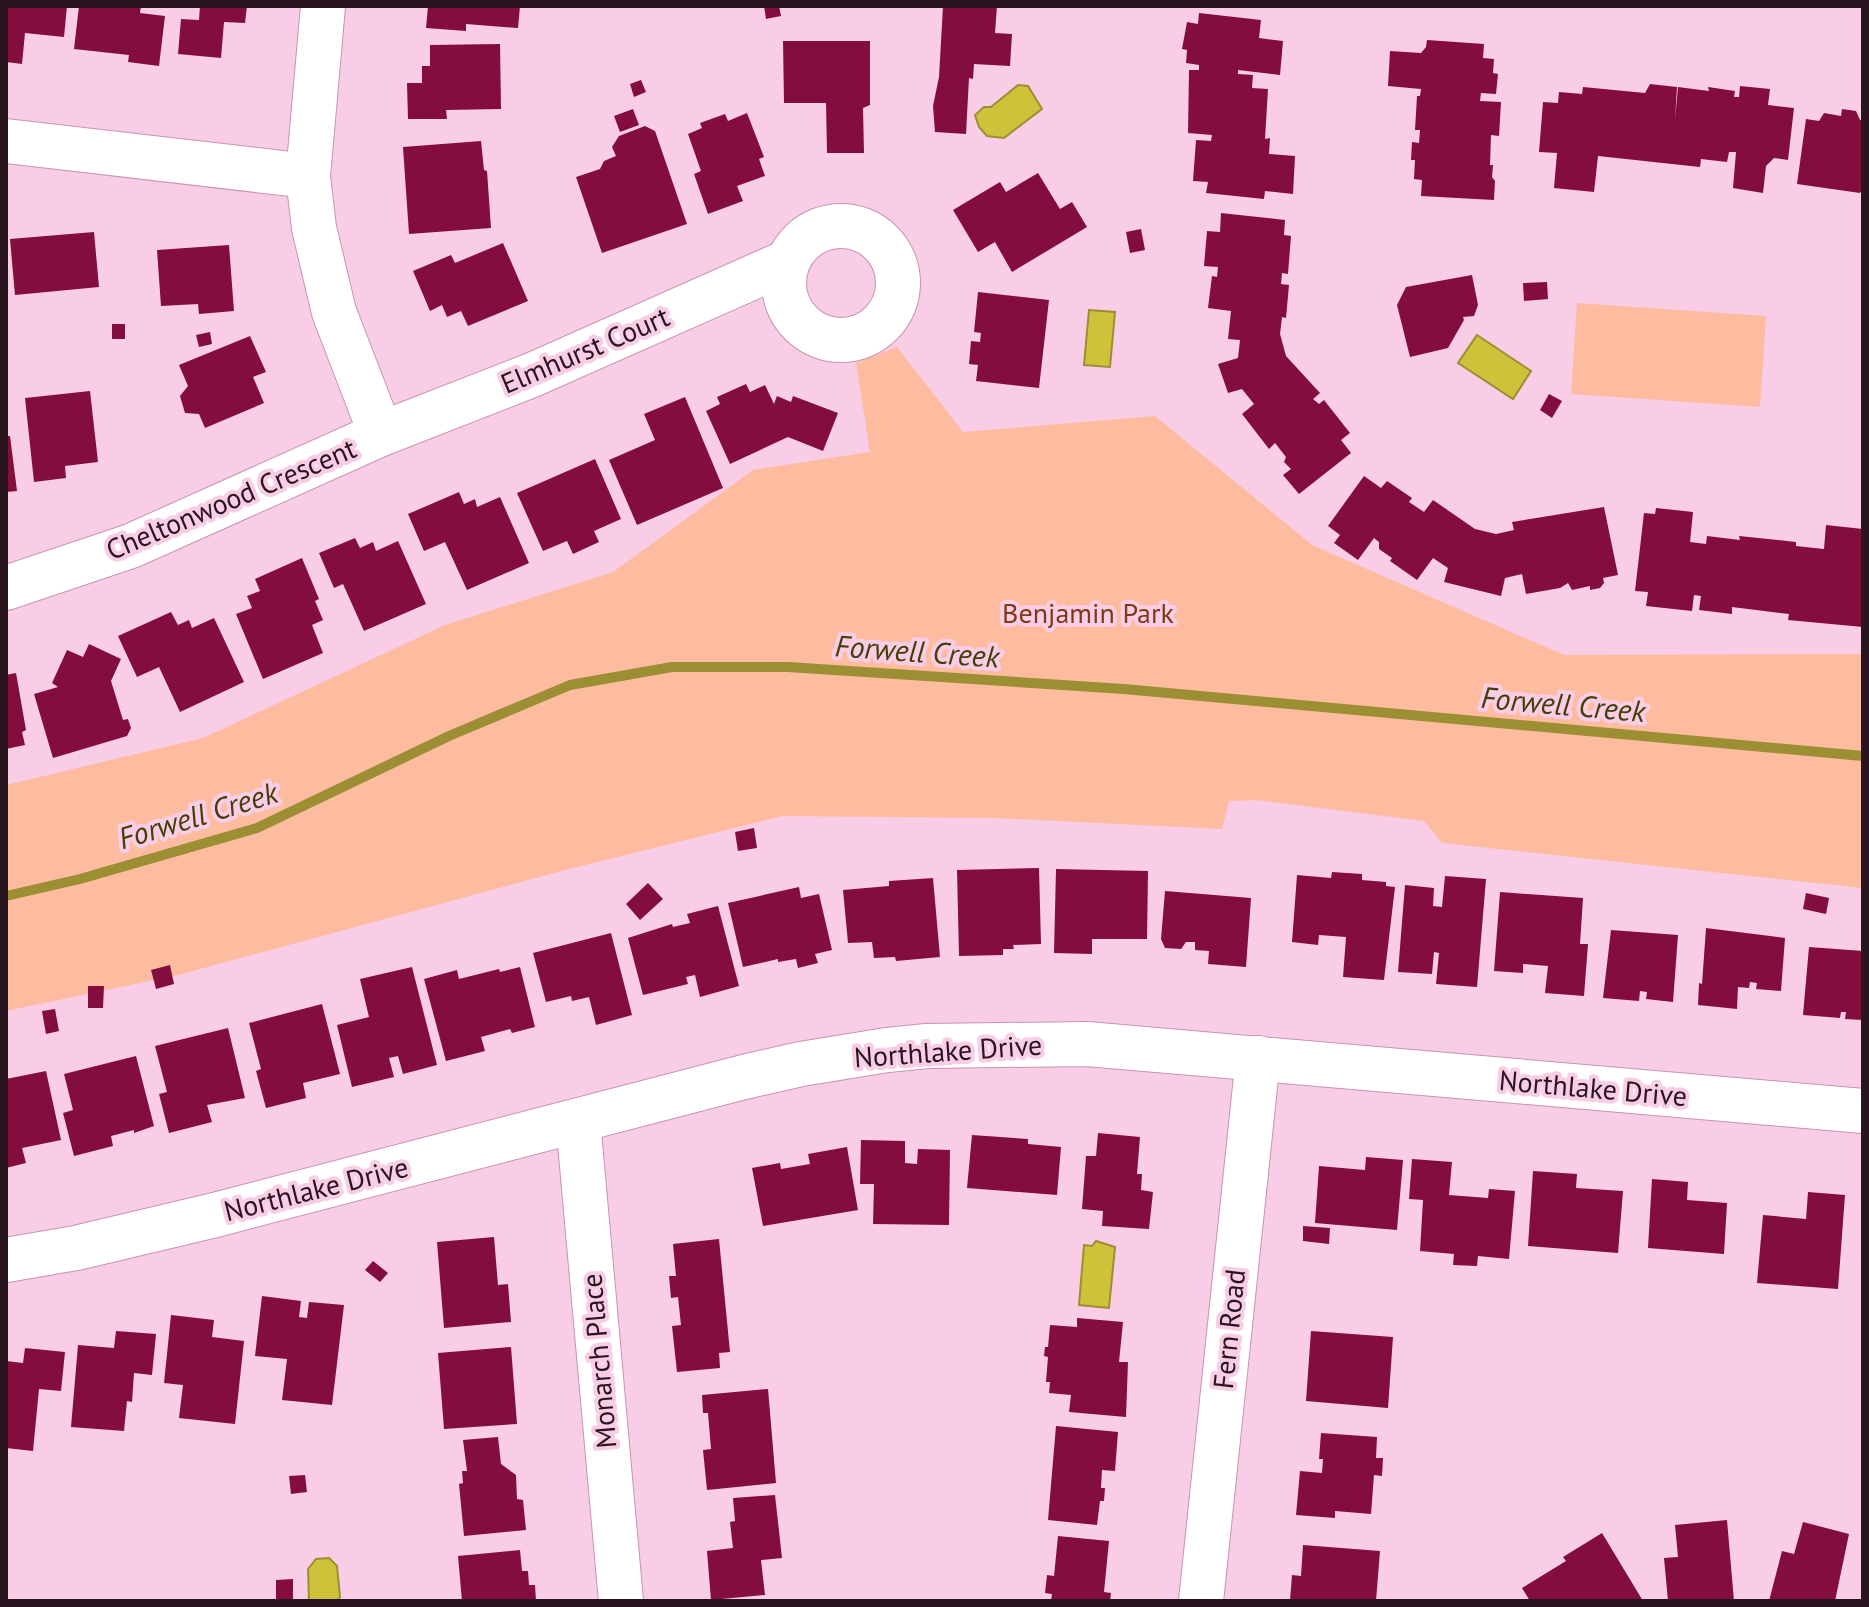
<svg xmlns="http://www.w3.org/2000/svg" width="1869" height="1607" viewBox="0 0 1869 1607" font-family="'PT Sans',sans-serif">
	<style>
		.green { fill: #fdbca0 }
		.water { fill: #cec23a; stroke: #9c8e32; stroke-width: 2 }
		.lines { fill: none; stroke-linecap: round; stroke-linejoin: round }
		.stream { stroke: #9c8e32; stroke-width: 10 }
		.building { fill: #830d3d }
		.minor-casing { stroke: #c894b1; stroke-width: 46 }
		.minor { stroke: #fff; stroke-width: 44 }
		.labels { text-anchor: middle; stroke-width: 8; stroke-linejoin: round; paint-order: stroke }
		.street-label { font-size: 28px; fill: #281520; stroke: #f9cde5 }
		.park-label { font-size: 28px; fill: #7f3814; stroke: #f9cde5 }
		.water-label { font-size: 30px; font-style: italic; fill: #443f06; stroke: #f9cde5 }
	</style>
	<rect width="100%" height="100%" fill="#f9cde5"/>
	<g class="green">
		<polygon points="1577,303 1766,316 1760,407 1571,394"/>
		<polygon points="897,347 963,432 1155,416 1312,545 1564,655 1863,654 1863,888 1442,843 1424,821 1257,800 1229,801 1222,829 993,818 782,816 569,869 178,975 6,1011 6,785 203,738 445,625 613,572 753,470 870,452 856,363"/>
	</g>
	<g class="water">
		<polygon points="1018,85 1028,86 1042,109 1004,138 987,136 979,127 975,115 984,107 991,107"/>
		<polygon points="1089,310 1115,312 1110,367 1084,365"/>
		<polygon points="1477,335 1531,371 1513,399 1458,363"/>
		<polygon points="1096,1241 1115,1247 1109,1308 1079,1305 1084,1245 1092,1246"/>
		<polygon points="329,1558 337,1566 340,1597 337,1601 309,1601 308,1569 316,1559"/>
	</g>
	<g class="lines">
		<polyline class="stream" points="6,896 80,879 257,828 449,736 570,685 672,667 788,667 1124,689 1863,756"/>
	</g>
	<g class="building">
		<polygon points="6,6 67,6 64,37 25,33 22,64 6,62"/>
		<polygon points="79,6 141,6 140,13 165,16 159,66 128,62 129,55 74,49"/>
		<polygon points="200,6 247,6 245,23 224,22 221,58 178,54 181,19 199,20"/>
		<polygon points="428,6 520,6 518,28 466,24 466,31 426,28"/>
		<polygon points="764,6 779,6 781,16 766,19"/>
		<polygon points="943,6 997,6 995,33 1012,34 1010,66 974,64 973,79 969,78 966,134 935,132 933,106 939,77"/>
		<polygon points="1199,13 1261,20 1259,38 1283,41 1280,75 1238,70 1238,74 1253,75 1252,88 1268,89 1265,139 1270,138 1269,154 1295,156 1293,194 1265,191 1264,199 1206,193 1208,182 1193,181 1196,140 1211,141 1212,135 1188,133 1189,70 1199,70 1199,65 1186,63 1187,50 1182,49 1187,22 1198,24"/>
		<polygon points="1427,40 1484,44 1483,58 1494,59 1493,73 1498,74 1496,94 1481,93 1480,101 1501,102 1499,136 1491,135 1490,165 1493,165 1492,177 1495,181 1494,200 1421,196 1422,180 1414,179 1415,160 1411,160 1412,142 1419,143 1420,130 1415,130 1417,96 1420,96 1421,89 1388,86 1390,51 1421,53 1426,47"/>
		<polygon points="783,41 870,41 870,105 863,108 864,153 827,153 826,103 784,103"/>
		<polygon points="500,44 501,109 446,110 447,119 408,119 407,83 422,83 422,66 430,66 430,45"/>
		<polygon points="641,80 646,92 634,97 630,84"/>
		<polygon points="1650,84 1677,87 1675,120 1678,87 1709,91 1708,87 1735,91 1734,97 1739,97 1740,86 1770,89 1768,105 1794,108 1788,160 1774,158 1766,166 1763,193 1733,188 1736,152 1729,152 1727,162 1701,159 1700,167 1598,156 1594,192 1554,188 1557,153 1539,152 1543,102 1558,103 1559,92 1582,94 1583,87 1645,93"/>
		<polygon points="633,109 639,125 620,132 614,116"/>
		<polygon points="1842,109 1856,111 1860,120 1863,121 1863,187 1860,193 1797,184 1806,119 1819,121 1824,113 1841,116"/>
		<polygon points="747,113 764,157 759,159 765,176 737,186 743,201 708,214 694,174 701,171 688,134 702,128 700,123 725,114 728,121"/>
		<polygon points="645,126 655,131 687,224 602,253 576,177 600,169 604,161 616,156 612,147 619,136"/>
		<polygon points="481,141 484,170 487,171 491,228 409,234 403,147"/>
		<polygon points="1038,173 1060,209 1072,202 1087,227 1012,272 995,242 978,252 953,210 1000,182 1006,192"/>
		<polygon points="1221,213 1285,220 1284,235 1291,236 1288,274 1282,273 1281,284 1289,285 1286,318 1282,317 1280,334 1286,356 1320,393 1313,399 1319,404 1324,400 1350,433 1341,440 1351,453 1299,494 1283,475 1291,469 1284,462 1286,457 1275,443 1269,449 1242,414 1254,404 1242,389 1228,393 1218,364 1238,358 1240,340 1228,339 1231,311 1208,308 1212,276 1217,277 1218,267 1204,266 1207,231 1220,232"/>
		<polygon points="1141,229 1145,250 1130,253 1126,232"/>
		<polygon points="94,232 99,287 15,295 10,239"/>
		<polygon points="503,243 528,301 468,326 461,311 447,317 442,305 430,311 413,271 451,255 455,263"/>
		<polygon points="229,245 234,311 199,314 198,304 161,306 157,250"/>
		<polygon points="1472,275 1478,305 1474,316 1463,317 1464,320 1448,348 1410,357 1397,305 1406,287"/>
		<polygon points="1547,282 1548,299 1524,301 1523,283"/>
		<polygon points="978,292 1049,300 1039,388 976,381 978,365 969,364 971,341 980,342 981,333 974,332"/>
		<rect x="112" y="324" width="13" height="15"/>
		<polygon points="210,332 212,344 199,347 196,335"/>
		<polygon points="250,336 266,372 253,377 264,403 205,428 199,414 185,413 180,396 188,386 179,365"/>
		<polygon points="746,384 750,392 765,385 774,404 777,396 791,402 793,396 838,413 823,451 788,437 730,464 706,411 720,404 717,397"/>
		<polygon points="90,391 98,462 65,466 66,478 34,482 25,398"/>
		<polygon points="1549,394 1562,401 1552,418 1540,410"/>
		<polygon points="685,397 723,488 637,525 609,460 655,440 644,414"/>
		<polygon points="6,436 10,436 17,491 6,492"/>
		<polygon points="595,459 621,519 594,531 599,542 573,554 567,541 543,551 517,493"/>
		<polygon points="1364,476 1381,488 1387,481 1412,498 1409,502 1424,512 1433,500 1475,529 1496,534 1514,530 1512,522 1604,507 1618,575 1603,578 1604,583 1600,588 1590,590 1590,586 1572,590 1568,583 1560,588 1526,594 1522,574 1505,578 1501,596 1444,582 1448,568 1433,558 1417,580 1390,561 1392,558 1379,549 1379,542 1374,538 1358,560 1334,543 1340,535 1328,526"/>
		<polygon points="459,492 464,504 475,499 477,507 500,497 529,563 467,590 445,542 424,551 408,514"/>
		<polygon points="1656,508 1693,512 1690,542 1706,544 1707,536 1740,540 1739,536 1796,542 1796,546 1824,549 1826,525 1863,529 1863,627 1788,620 1789,614 1732,607 1732,614 1699,610 1701,596 1694,595 1692,611 1646,606 1648,592 1635,591 1644,513 1655,514"/>
		<polygon points="355,538 360,548 373,542 376,551 398,541 426,604 364,631 343,584 334,588 319,553"/>
		<polygon points="302,558 319,599 315,601 323,620 312,625 323,653 263,679 236,614 252,608 247,596 260,591 255,579"/>
		<polygon points="171,612 178,625 189,620 192,628 214,618 244,682 180,712 159,667 137,677 118,636"/>
		<polygon points="89,644 121,659 111,681 123,720 128,719 131,728 127,736 53,758 34,694 58,687 52,683 67,650 83,657"/>
		<polygon points="16,673 26,730 22,732 25,745 6,749 6,675"/>
		<polygon points="754,828 757,848 738,851 735,832"/>
		<polygon points="1039,868 1041,944 1013,945 1014,949 1003,949 1003,955 959,956 957,870"/>
		<polygon points="1056,869 1148,871 1147,939 1092,939 1092,954 1054,953"/>
		<polygon points="1332,872 1362,874 1362,880 1386,882 1386,886 1395,887 1384,980 1343,977 1346,937 1319,935 1318,945 1292,942 1297,875 1331,878"/>
		<polygon points="1445,876 1486,879 1477,987 1436,984 1439,953 1434,952 1432,974 1398,972 1405,885 1434,888 1433,906 1442,907"/>
		<polygon points="933,878 940,957 896,961 895,957 874,958 872,942 848,943 843,890 889,886 889,881"/>
		<polygon points="648,883 663,899 640,920 626,904"/>
		<polygon points="799,887 801,898 819,894 832,950 815,954 818,963 798,968 796,959 778,962 778,959 743,967 728,903"/>
		<polygon points="1165,891 1251,898 1246,967 1208,964 1209,951 1195,950 1195,942 1186,942 1181,949 1165,948 1161,939"/>
		<polygon points="1500,892 1583,898 1580,944 1588,944 1584,996 1545,993 1548,966 1523,964 1523,973 1494,971"/>
		<polygon points="1806,893 1829,898 1826,914 1803,909"/>
		<polygon points="718,906 739,986 700,997 695,975 686,977 688,984 643,995 628,938 672,924 673,927 690,923 687,914"/>
		<polygon points="1706,928 1785,938 1781,991 1756,989 1757,983 1750,982 1749,988 1738,987 1737,1009 1698,1005 1699,983 1702,984"/>
		<polygon points="1611,930 1678,935 1673,1002 1646,999 1647,992 1640,991 1639,1001 1603,998"/>
		<polygon points="611,933 632,1015 596,1025 589,997 572,1001 571,996 546,1002 533,953"/>
		<polygon points="1809,947 1863,951 1863,1020 1845,1019 1846,1012 1841,1012 1840,1018 1803,1015"/>
		<polygon points="170,965 174,984 156,989 151,970"/>
		<polygon points="412,967 437,1065 403,1074 398,1056 389,1058 394,1077 352,1087 337,1025 369,1017 360,979"/>
		<polygon points="520,967 535,1027 512,1033 510,1029 481,1037 485,1051 446,1061 424,979 457,970 459,979 499,969 500,972"/>
		<polygon points="88,986 104,986 103,1008 88,1008"/>
		<polygon points="322,1004 340,1074 303,1083 306,1098 266,1108 256,1071 261,1069 249,1023"/>
		<polygon points="55,1009 59,1031 46,1034 42,1011"/>
		<polygon points="228,1028 245,1098 207,1105 212,1122 169,1133 159,1094 167,1092 155,1046"/>
		<polygon points="136,1056 154,1126 134,1133 134,1130 111,1136 113,1146 74,1156 63,1113 73,1110 64,1074"/>
		<polygon points="46,1071 61,1140 22,1148 26,1163 6,1168 6,1079"/>
		<polygon points="1098,1133 1140,1137 1137,1174 1142,1174 1141,1190 1153,1192 1149,1229 1102,1226 1103,1211 1082,1209 1086,1156 1096,1156"/>
		<polygon points="972,1135 1028,1139 1028,1144 1061,1147 1057,1195 967,1188"/>
		<polygon points="861,1140 905,1141 905,1163 917,1164 918,1149 950,1150 949,1225 873,1224 874,1184 860,1184"/>
		<polygon points="847,1147 858,1210 763,1226 752,1168 780,1163 781,1169 810,1164 808,1154"/>
		<polygon points="1366,1157 1403,1160 1397,1230 1315,1223 1319,1166 1365,1170"/>
		<polygon points="1412,1159 1452,1162 1449,1195 1488,1198 1489,1189 1515,1191 1509,1259 1478,1256 1477,1266 1453,1265 1454,1254 1420,1251 1423,1200 1409,1199"/>
		<polygon points="1533,1171 1577,1174 1576,1188 1623,1191 1618,1253 1528,1246"/>
		<polygon points="1652,1179 1688,1182 1687,1200 1727,1203 1724,1254 1648,1248"/>
		<polygon points="1808,1192 1845,1195 1838,1289 1757,1283 1763,1215 1806,1219"/>
		<polygon points="1303,1226 1330,1228 1329,1244 1303,1241"/>
		<polygon points="494,1237 498,1285 508,1284 511,1322 444,1328 437,1242"/>
		<polygon points="719,1239 730,1352 719,1353 720,1368 677,1372 672,1326 681,1325 678,1297 671,1298 669,1276 676,1276 673,1244"/>
		<polygon points="373,1261 388,1273 380,1282 365,1270"/>
		<polygon points="262,1296 301,1301 299,1317 307,1318 309,1302 344,1305 332,1405 282,1400 287,1359 255,1356"/>
		<polygon points="171,1315 214,1320 212,1337 244,1341 235,1424 179,1418 183,1385 164,1383"/>
		<polygon points="1077,1318 1123,1322 1119,1362 1128,1362 1126,1417 1069,1412 1071,1395 1049,1393 1050,1382 1046,1382 1048,1357 1044,1356 1045,1347 1048,1347 1050,1325 1077,1327"/>
		<polygon points="116,1331 156,1334 152,1375 134,1373 132,1402 127,1401 124,1431 71,1427 78,1345 114,1348"/>
		<polygon points="1311,1331 1393,1337 1388,1408 1306,1401"/>
		<polygon points="511,1347 517,1424 444,1429 438,1353"/>
		<polygon points="25,1348 65,1352 61,1391 39,1389 33,1451 6,1448 6,1361 23,1363"/>
		<polygon points="768,1389 776,1483 707,1490 703,1450 711,1449 708,1413 703,1413 702,1395"/>
		<polygon points="1056,1426 1118,1432 1115,1471 1102,1470 1101,1488 1105,1488 1104,1501 1100,1501 1097,1525 1048,1520"/>
		<polygon points="1321,1433 1377,1437 1376,1458 1383,1458 1382,1476 1374,1475 1371,1514 1335,1511 1335,1518 1296,1515 1300,1471 1322,1473 1323,1459 1319,1459"/>
		<polygon points="498,1437 501,1464 516,1475 517,1499 523,1500 526,1530 464,1536 459,1484 463,1483 462,1471 467,1471 463,1440"/>
		<polygon points="305,1475 307,1492 291,1494 289,1476"/>
		<polygon points="775,1495 782,1558 761,1560 765,1595 711,1600 707,1551 733,1548 730,1522 735,1521 733,1498"/>
		<polygon points="1727,1520 1734,1601 1668,1601 1664,1558 1678,1557 1675,1525"/>
		<polygon points="1803,1522 1849,1534 1835,1601 1769,1601 1782,1551 1794,1554"/>
		<polygon points="1602,1533 1643,1601 1530,1601 1522,1588 1566,1561 1563,1557"/>
		<polygon points="1058,1536 1109,1541 1104,1592 1111,1593 1110,1601 1051,1601 1052,1594 1045,1593 1047,1575 1054,1576"/>
		<polygon points="1303,1545 1380,1551 1376,1601 1290,1601 1292,1575 1301,1576"/>
		<polygon points="520,1550 522,1571 528,1571 529,1585 535,1585 536,1601 462,1601 458,1556"/>
		<polygon points="293,1579 293,1599 276,1600 276,1580"/>
	</g>
	<g class="lines">
		<defs>
			<g id="minor">
				<polyline points="6,141 308,176"/>
				<circle cx="841" cy="283" r="57"/>
				<polyline points="381,434 532,375 787,262"/>
				<polyline points="6,588 131,546 381,434 334,312 314,228 308,176 323,6"/>
				<polyline points="578,1121 621,1601"/>
				<polyline points="6,1260 76,1248 215,1215 744,1077 801,1064 887,1050 927,1046 1087,1044 1863,1111"/>
				<polyline points="1201,1601 1258,1058"/>
			</g>
		</defs>
		<use href="#minor" class="minor-casing"/>
		<use href="#minor" class="minor"/>
	</g>
	<g class="labels">
		<g class="street-label">
			<text transform="translate(585 350) rotate(-23)" y="10">Elmhurst Court</text>
			<text transform="translate(231 499) rotate(-23)" y="10">Cheltonwood Crescent</text>
			<text transform="translate(948 1051) rotate(-4)" y="10">Northlake Drive</text>
			<text transform="translate(1593 1088) rotate(5)" y="10">Northlake Drive</text>
			<text transform="translate(316 1189) rotate(-14)" y="10">Northlake Drive</text>
			<text transform="translate(1229 1329) rotate(-84)" y="10">Fern Road</text>
			<text transform="translate(599 1361) rotate(-95)" y="10">Monarch Place</text>
		</g>
		<g class="park-label">
			<text x="1088" y="623">Benjamin Park</text>
		</g>
		<g class="water-label">
			<text transform="translate(917 652) rotate(4)" y="10">Forwell Creek</text>
			<text transform="translate(1563 705) rotate(5)" y="10">Forwell Creek</text>
			<text transform="translate(198 816) rotate(-17)" y="10">Forwell Creek</text>
		</g>
	</g>
	<rect width="1869" height="1607" fill="none" stroke="#281520" stroke-width="16"/>
</svg>
